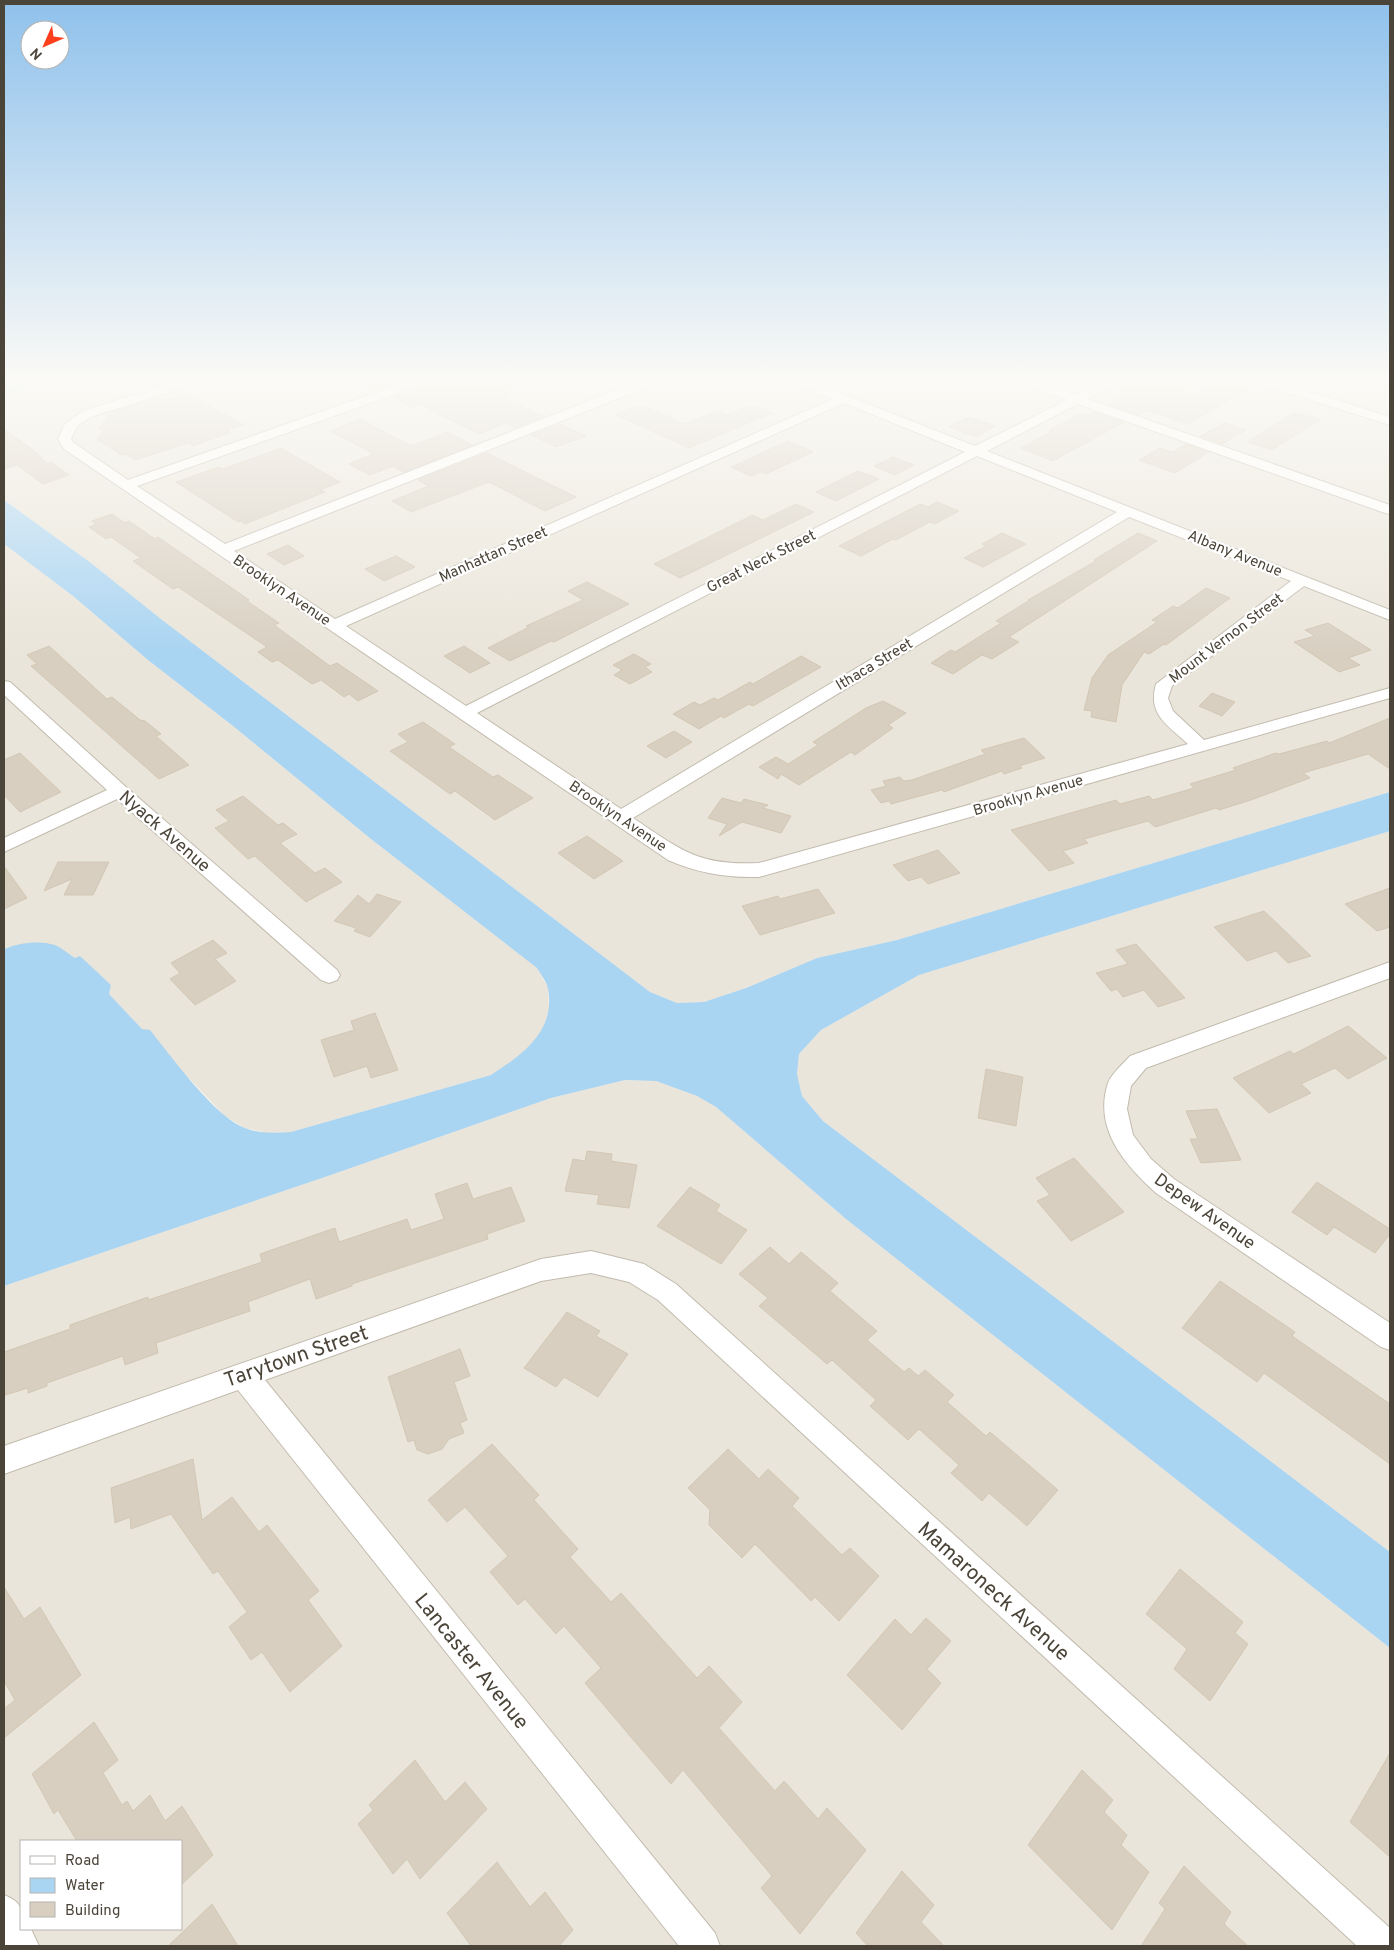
<svg xmlns="http://www.w3.org/2000/svg" width="1394" height="1950" viewBox="0 0 1394 1950" font-family="Overpass,sans-serif">
	<style>
		.residential { fill: #eae5da; fill-rule: evenodd }
		.water { fill: #a9d4f2 }
		.building { fill: #d8cfc1; stroke: #d3c7b4 }
		.lines { fill: none; stroke-linecap: round; stroke-linejoin: round }
		.street-casing { stroke: #c2bbae; stroke-width: 2 }
		.street { fill: #fff; fill-rule: evenodd }
		.labels { text-anchor: middle; stroke-width: 4.5; stroke-linejoin: round; paint-order: stroke }
		.far-street-label { font-size: 15px; fill: #4b4439; stroke: #fff }
		.street-label { font-size: 18px; fill: #4b4439; stroke: #fff }
		.near-street-label { font-size: 21px; fill: #4b4439; stroke: #fff }
	</style>
	<rect width="100%" height="100%" fill="#f6f3ec"/>
	<g class="residential">
		<polygon points="45,382 1253,382 1390,426 1390,792 897,940 817,958 746,988 704,1002 677,1003 650,992 161,619 91,563 4,500 4,395"/>
		<polygon points="1277,382 1390,382 1390,418"/>
		<polygon points="4,544 73,596 148,660 233,726 371,839 537,968 548,988 549,1009 544,1028 533,1042 516,1059 491,1075 291,1132 268,1133 245,1128 225,1116 109,994 111,985 75,958 56,946 12,946 4,949"/>
		<polygon points="1390,831 1390,1552 823,1121 802,1096 797,1074 799,1054 821,1030 919,975"/>
		<path d="M625,1080L656,1081L697,1096L716,1107L846,1219L1390,1648V1946H4V1286L325,1177L551,1098ZM21,1841H181V1929H21Z"/>
	</g>
	<g class="water">
		<polygon points="4,382 45,382 4,394"/>
		<path d="M4,500L91,563L161,619L650,992L677,1003L704,1002L746,988L817,958L897,940L1390,792V831L919,975L821,1030L799,1054L797,1074L802,1096L823,1121L1390,1552V1648L846,1219L716,1107L697,1096L656,1081L625,1080L551,1098L325,1177L4,1286V949C19,943 38,940 55,945C62,948 69,954 75,958L80,956L111,985L109,994L142,1029L150,1030C171,1056 215,1117 245,1128C260,1134 275,1133 291,1132L491,1075C522,1055 556,1031 548,989C547,982 541,975 537,968L371,839L233,726L148,660L73,596L4,544Z"/>
	</g>
	<g class="building">
		<polygon points="362,382 399,382 377,390"/>
		<polygon points="425,382 513,382 505,398 544,416 515,428 506,423 479,434 419,404 412,407 392,397 422,387"/>
		<polygon points="1123,382 1186,382 1183,401 1216,382 1245,391 1188,424 1147,410 1138,415 1109,404 1122,397"/>
		<polygon points="188,394 243,425 227,430 231,432 193,446 188,443 135,460 125,454 121,455 97,439 105,429 98,429 111,412 157,398 164,401"/>
		<polygon points="640,405 685,424 717,411 727,415 752,405 772,413 689,448 616,415"/>
		<polygon points="1094,412 1124,422 1053,461 1021,448 1053,431 1049,430 1080,414 1086,416"/>
		<polygon points="1295,412 1320,420 1272,450 1247,442"/>
		<polygon points="969,417 995,426 976,437 949,427"/>
		<polygon points="360,419 411,446 447,432 472,445 403,472 393,466 370,475 349,464 374,454 330,431"/>
		<polygon points="1225,423 1246,430 1222,444 1200,436"/>
		<polygon points="560,424 586,436 556,447 531,435"/>
		<polygon points="4,429 36,452 47,464 51,462 69,475 43,484 17,465 4,469"/>
		<polygon points="788,441 813,452 766,474 761,472 751,476 731,467"/>
		<polygon points="1186,444 1209,452 1175,473 1139,460 1160,448 1172,452"/>
		<polygon points="281,448 340,482 320,490 325,492 245,524 241,521 238,522 176,482 219,467 223,469"/>
		<polygon points="487,453 576,497 545,511 489,482 411,512 392,501 429,486 418,480"/>
		<polygon points="893,457 914,465 895,475 874,466"/>
		<polygon points="858,471 879,479 836,501 816,492"/>
		<polygon points="937,502 959,511 935,524 930,522 896,540 893,539 861,556 839,546 920,504 928,507"/>
		<polygon points="796,504 814,512 680,578 654,564 753,515 763,520"/>
		<polygon points="112,514 125,523 129,521 155,539 158,537 249,600 247,601 279,623 274,625 330,666 337,663 378,691 358,701 349,694 344,697 321,680 312,684 278,660 272,662 258,652 267,647 178,587 173,589 133,561 141,558 111,537 106,539 89,527 96,524 92,521"/>
		<polygon points="1002,533 1026,544 983,567 964,558 986,546 982,544"/>
		<polygon points="1138,533 1157,541 1009,637 1019,642 992,659 982,655 953,674 931,663 951,650 955,652 1001,623 996,621 1030,600 1028,600 1096,561 1094,560"/>
		<polygon points="288,545 304,556 284,565 267,554"/>
		<polygon points="396,556 415,567 384,581 365,569"/>
		<polygon points="587,582 629,604 554,642 551,641 510,661 488,648 529,627 526,626 583,600 568,591"/>
		<polygon points="1206,588 1230,598 1166,645 1164,644 1149,654 1144,652 1122,685 1116,722 1091,717 1092,711 1084,710 1092,678 1108,655 1157,622 1152,620 1173,606 1178,608"/>
		<polygon points="1328,623 1371,650 1348,658 1360,665 1339,672 1294,642 1315,636 1305,630"/>
		<polygon points="49,646 107,699 112,697 140,720 145,721 161,734 156,736 189,765 159,779 31,666 37,664 27,655"/>
		<polygon points="464,646 490,663 470,673 444,656"/>
		<polygon points="634,654 651,664 645,667 652,672 630,684 614,675 622,670 613,665"/>
		<polygon points="801,656 821,667 753,706 749,704 724,718 721,716 699,729 673,714 694,702 700,705 714,698 718,700 750,682 753,684"/>
		<polygon points="1212,693 1235,702 1222,716 1199,706"/>
		<polygon points="883,701 906,713 888,725 893,728 855,755 851,752 799,785 781,774 778,779 759,767 776,757 788,764 818,745 813,742 866,708"/>
		<polygon points="1390,718 1390,769 1368,754 1303,773 1310,778 1251,800 1219,810 1216,808 1155,827 1148,821 1084,839 1088,843 1063,851 1074,863 1049,871 1011,830 1116,800 1120,804 1149,796 1153,800 1194,788 1190,784 1236,770 1233,768 1276,753 1279,754 1327,741 1329,743"/>
		<polygon points="423,722 455,744 449,747 493,777 498,775 533,798 495,820 455,791 450,794 390,751 408,742 398,734"/>
		<polygon points="674,731 692,742 666,758 647,746"/>
		<polygon points="1024,738 1045,758 1019,766 1022,768 1004,774 1002,771 944,792 942,790 891,804 889,801 881,803 871,790 886,786 883,781 900,777 904,781 912,780 985,754 981,750"/>
		<polygon points="20,753 61,792 20,812 4,795 4,760"/>
		<polygon points="243,796 278,825 283,823 297,834 280,843 315,873 325,868 342,882 306,902 255,856 248,859 215,828 229,821 216,810"/>
		<polygon points="722,798 741,803 744,799 768,805 763,808 791,816 781,833 742,822 719,836 727,824 708,818"/>
		<polygon points="587,836 623,861 594,879 558,853"/>
		<polygon points="938,850 960,873 928,884 921,877 908,881 893,865"/>
		<polygon points="58,862 109,862 93,895 64,895 72,879 44,891"/>
		<polygon points="4,866 27,898 4,909"/>
		<polygon points="1390,888 1390,927 1377,931 1345,904"/>
		<polygon points="818,889 835,913 760,935 742,906 778,896 780,899"/>
		<polygon points="377,894 401,902 370,937 354,931 356,928 334,921 358,895 369,904"/>
		<polygon points="1264,911 1311,956 1288,963 1276,951 1247,961 1214,927"/>
		<polygon points="213,940 227,953 215,959 236,981 195,1005 170,979 180,973 171,963"/>
		<polygon points="1136,944 1185,998 1158,1007 1144,990 1123,997 1117,989 1111,991 1096,973 1128,964 1116,950"/>
		<polygon points="375,1013 398,1070 371,1078 367,1066 334,1077 321,1040 354,1030 351,1021"/>
		<polygon points="1348,1026 1387,1058 1348,1079 1335,1068 1301,1084 1311,1093 1269,1113 1233,1078 1290,1051 1294,1054"/>
		<polygon points="986,1069 1023,1077 1016,1126 978,1118"/>
		<polygon points="1217,1109 1241,1160 1201,1163 1190,1139 1198,1139 1186,1111"/>
		<polygon points="587,1151 612,1154 611,1161 637,1165 629,1208 597,1204 599,1195 565,1191 573,1159 585,1161"/>
		<polygon points="1074,1158 1124,1212 1071,1241 1037,1201 1050,1195 1036,1178"/>
		<polygon points="1317,1182 1390,1229 1390,1234 1375,1253 1334,1227 1327,1235 1292,1212"/>
		<polygon points="467,1183 473,1199 511,1187 525,1221 487,1234 488,1239 352,1284 352,1286 316,1299 310,1279 248,1302 250,1311 156,1343 158,1353 125,1365 123,1356 47,1383 47,1386 28,1393 28,1388 5,1395 5,1391 4,1392 4,1352 70,1329 70,1325 148,1297 148,1300 262,1262 260,1254 335,1228 339,1242 407,1219 411,1230 444,1219 435,1194"/>
		<polygon points="690,1187 720,1205 716,1211 747,1230 721,1264 657,1226"/>
		<polygon points="770,1247 789,1264 801,1252 838,1283 830,1291 877,1331 867,1340 904,1372 909,1368 918,1376 925,1370 954,1395 947,1402 986,1436 990,1432 1058,1490 1027,1526 989,1493 982,1501 951,1473 959,1465 919,1429 908,1440 870,1406 876,1400 832,1360 827,1364 759,1306 768,1298 739,1274"/>
		<polygon points="1220,1281 1295,1332 1292,1336 1390,1404 1390,1464 1264,1373 1257,1382 1182,1328"/>
		<polygon points="567,1312 600,1331 596,1336 628,1354 598,1397 564,1377 556,1387 524,1368"/>
		<polygon points="460,1349 470,1376 454,1382 467,1420 460,1423 464,1433 449,1439 442,1449 428,1454 417,1450 414,1440 408,1442 388,1377"/>
		<polygon points="492,1444 539,1495 534,1500 578,1549 570,1557 611,1602 621,1593 697,1678 709,1666 742,1702 719,1728 775,1791 784,1781 818,1819 827,1808 866,1850 800,1934 761,1888 772,1876 683,1770 671,1784 585,1683 601,1668 564,1626 556,1634 525,1599 518,1605 490,1572 508,1556 465,1507 447,1522 428,1500"/>
		<polygon points="728,1449 759,1479 768,1469 799,1498 792,1506 842,1555 850,1548 879,1576 839,1621 815,1597 811,1601 755,1544 742,1558 709,1525 710,1510 688,1488"/>
		<polygon points="193,1459 202,1520 232,1497 259,1532 267,1525 319,1591 308,1600 342,1646 290,1692 262,1652 251,1660 229,1627 247,1612 218,1571 213,1574 171,1514 131,1529 130,1517 115,1523 111,1488"/>
		<polygon points="1180,1569 1243,1622 1235,1633 1248,1644 1210,1701 1174,1669 1187,1649 1146,1614"/>
		<polygon points="4,1587 24,1619 40,1607 81,1675 4,1738 4,1709 15,1700 4,1681"/>
		<polygon points="926,1618 951,1641 927,1669 941,1683 902,1730 847,1675 895,1619 911,1635"/>
		<polygon points="94,1722 118,1760 103,1773 122,1805 127,1801 133,1811 150,1795 165,1821 182,1806 213,1855 181,1885 181,1841 77,1841 58,1810 54,1814 32,1774"/>
		<polygon points="1390,1753 1390,1857 1350,1822"/>
		<polygon points="415,1760 445,1802 465,1782 487,1809 420,1879 407,1859 393,1874 358,1824 373,1810 369,1805"/>
		<polygon points="1082,1770 1113,1800 1104,1812 1127,1835 1121,1845 1149,1872 1112,1930 1028,1845"/>
		<polygon points="497,1862 530,1907 545,1892 573,1930 559,1946 471,1946 447,1913"/>
		<polygon points="1184,1866 1231,1912 1224,1924 1248,1946 1141,1946 1165,1909 1159,1903"/>
		<polygon points="902,1871 934,1905 921,1922 944,1946 868,1946 856,1933"/>
		<polygon points="212,1904 238,1946 168,1946"/>
	</g>
	<g class="lines">
		<defs>
			<g id="street">
				<path d="M173,382H192L190,385L91,417L77,426L71,439L74,443L128,480L405,382H423L421,385L137,486L225,544L637,382H654L652,385L234,551L335,619L833,399L797,385L795,382H812L975,446L1067,400L1025,385L1023,382H1041L1077,395L1101,382H1117L1088,399L1390,505V514L1385,513L1078,404L987,451L1390,610V620L1304,586L1172,686L1168,698L1173,711L1204,740L1390,688V698L759,877C726,878 698,873 668,860L64,449L58,439L65,424L83,411ZM844,403L965,452L466,706L346,626ZM977,456L1117,512L621,809L477,713ZM1129,517L1291,581L1156,684C1147,715 1168,725 1188,744L759,863C698,866 681,850 633,818Z"/>
				<polygon points="1261,382 1280,382 1390,417 1390,425 1263,385"/>
				<polygon points="4,681 10,682 126,787 337,970 340,975 337,980 329,983 321,980 117,799 4,852 4,838 107,790 4,695"/>
				<path d="M1390,962V978L1146,1068L1131,1086L1127,1109L1133,1135L1151,1159L1174,1179L1390,1323V1350L1381,1347L1156,1193C1125,1165 1093,1129 1108,1083C1112,1073 1123,1064 1130,1056Z"/>
				<polygon points="591,1251 644,1264 676,1284 1390,1928 1390,1946 1357,1946 658,1300 629,1282 591,1273 541,1281 265,1380 715,1933 720,1946 679,1946 238,1390 4,1474 4,1446 541,1259"/>
				<path d="M4,1895C24,1903 21,1909 21,1929H31L39,1946H4Z"/>
			</g>
		</defs>
		<use href="#street" class="street-casing"/>
		<use href="#street" class="street"/>
	</g>
	<linearGradient id="sky" x2="0" y2="1"><stop stop-color="#8fc1ec"/><stop offset="0.58" stop-color="#fbfaf6"/><stop offset="1" stop-color="#fbfaf6" stop-opacity="0"/></linearGradient>
	<rect width="1394" height="655" fill="url(#sky)"/>
	<g class="labels">
		<g class="far-street-label">
			<text transform="translate(1235 553) rotate(22)" y="5">Albany Avenue</text>
			<text transform="translate(493 554) rotate(-24)" y="5">Manhattan Street</text>
			<text transform="translate(761 561) rotate(-27)" y="5">Great Neck Street</text>
			<text transform="translate(282 590) rotate(34)" y="5">Brooklyn Avenue</text>
			<text transform="translate(1226 638) rotate(-37)" y="5">Mount Vernon Street</text>
			<text transform="translate(874 664) rotate(-31)" y="5">Ithaca Street</text>
			<text transform="translate(1028 795) rotate(-16)" y="5">Brooklyn Avenue</text>
			<text transform="translate(618 816) rotate(34)" y="5">Brooklyn Avenue</text>
		</g>
		<g class="street-label">
			<text transform="translate(165 831) rotate(41)" y="6">Nyack Avenue</text>
			<text transform="translate(1205 1211) rotate(35)" y="6">Depew Avenue</text>
		</g>
		<g class="near-street-label">
			<text transform="translate(296 1356) rotate(-19)" y="7">Tarytown Street</text>
			<text transform="translate(994 1591) rotate(42)" y="7">Mamaroneck Avenue</text>
			<text transform="translate(472 1661) rotate(51)" y="7">Lancaster Avenue</text>
		</g>
	</g>
	<rect width="1394" height="1950" fill="none" stroke="#4b4439" stroke-width="10"/>
	<rect x="20" y="1840" width="162" height="90" fill="#ffffff" stroke="#b7b4b0"/>
	<rect x="30" y="1856" width="25" height="8" fill="#ffffff" stroke="#b7b4b0"/>
	<text x="65" y="1865" font-size="15" fill="#4b4439">Road</text>
	<rect x="30" y="1878" width="25" height="15" fill="#a9d4f2" stroke="#b7b4b0"/>
	<text x="65" y="1890" font-size="15" fill="#4b4439">Water</text>
	<rect x="30" y="1902" width="25" height="15" fill="#d8cfc1" stroke="#b7b4b0"/>
	<text x="65" y="1915" font-size="15" fill="#4b4439">Building</text>
	<g transform="translate(45 45) rotate(225)"><circle r="24" fill="#ffffff" stroke="#b7b4b0"/>
	<path d="M0-4L9 19L0 12L-9 19Z" fill="#fc3f1d"/>
	<text y="-8" font-size="14" font-weight="bold" text-anchor="middle" fill="#4b4439">N</text>
	</g>
</svg>
